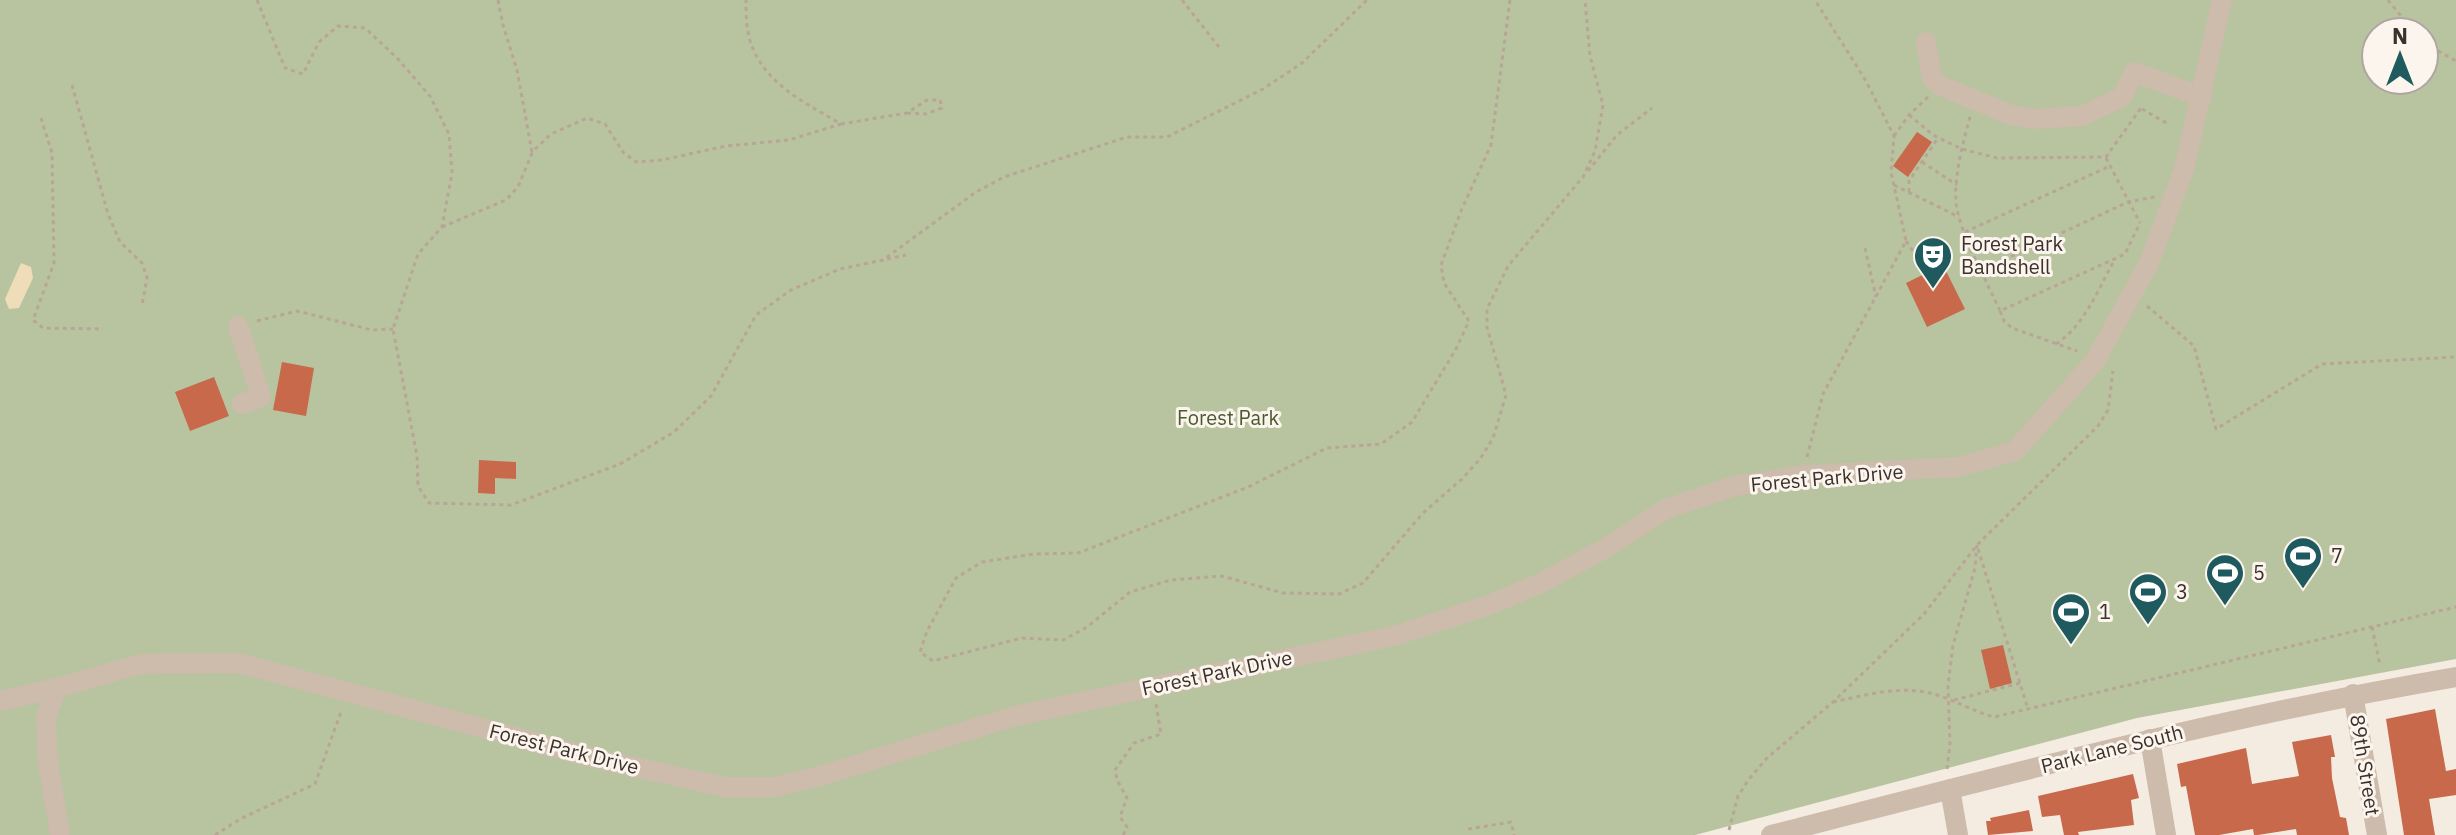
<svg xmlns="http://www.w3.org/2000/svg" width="2456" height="835" viewBox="0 0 2456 835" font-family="'IBM Plex Sans',sans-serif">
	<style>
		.green { fill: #b8c4a0; fill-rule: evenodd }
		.sand { fill: #efdcb8 }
		.building { fill: #c8694b }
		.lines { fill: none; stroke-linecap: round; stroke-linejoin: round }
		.path { stroke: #b9a596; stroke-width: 3; stroke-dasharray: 4 4; stroke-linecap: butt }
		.minor { stroke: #cdbbac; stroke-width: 20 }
		.labels { text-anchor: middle; stroke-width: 6; stroke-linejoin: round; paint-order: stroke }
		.poi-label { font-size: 20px; fill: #3b302b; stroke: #fbf5ee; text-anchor: start }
		.park-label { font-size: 20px; fill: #4a5a2e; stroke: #fbf5ee }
		.street-label { font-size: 20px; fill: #3b302b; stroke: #fbf5ee }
	</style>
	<rect width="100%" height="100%" fill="#f4ebe1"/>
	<path class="green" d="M0,0H2456V659L2137,718L1695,835H0ZM2376,32H2424V80H2376Z"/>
	<polygon class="sand" points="21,263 31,267 33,278 19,308 9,309 5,299"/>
	<g class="building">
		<polygon points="1917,132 1932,142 1908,177 1893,166"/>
		<polygon points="1943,265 1965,309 1927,327 1906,283"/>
		<polygon points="282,362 314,368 306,416 273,410"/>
		<polygon points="214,377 229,416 190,431 175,392"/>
		<polygon points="479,460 516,462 516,479 495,478 495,494 478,493"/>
		<polygon points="2003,645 2012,683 1990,689 1981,650"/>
		<polygon points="2435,709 2446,771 2456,769 2456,795 2429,799 2435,835 2404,835 2386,719"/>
		<polygon points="2331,735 2335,757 2331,757 2332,778 2340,817 2346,818 2349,835 2297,835 2296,829 2258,835 2254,835 2253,829 2219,835 2195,835 2186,786 2181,787 2177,764 2246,748 2252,784 2299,776 2292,742"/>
		<polygon points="2133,774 2139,798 2131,800 2134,825 2078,832 2079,835 2064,835 2060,815 2042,817 2038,796"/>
		<polygon points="2029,810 2033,831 1988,835 1986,821 1991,821 1990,818"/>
	</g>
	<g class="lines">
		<g class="path">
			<polyline points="257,0 285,68 303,74 319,42 338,26 365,28 397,58 430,96 449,134 452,173 442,227 418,254 393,329 417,456 418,486 429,503 511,505 620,464 674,432 711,396 756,315 791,290 840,269 883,260 976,192 1004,177 1127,137 1167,137 1263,89 1302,63 1367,0"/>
			<path d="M498,0L503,25L517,70L532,152L551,134L587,118L605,124L623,152L636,162L662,160L726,146L789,140L841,124C802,101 757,80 748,32C746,22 746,10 746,0"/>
			<polyline points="1182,0 1219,47"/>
			<polyline points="1510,0 1491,145 1461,211 1441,265 1444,283 1469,321 1456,349 1412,422 1381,444 1327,448 1248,487 1078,553 1034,554 982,562 956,578 927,631 920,652 933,661 1022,638 1063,640 1087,627 1130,592 1171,580 1222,576 1283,593 1339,594 1363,583 1423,513 1462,479 1480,459 1493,438 1506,395 1487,327 1487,309 1508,266 1583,177 1595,151 1603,105 1590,56 1585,0"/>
			<polyline points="2388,0 2414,32"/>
			<polyline points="2424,43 2456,61"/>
			<polyline points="72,85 108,214 120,242 142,263 147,278 142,305"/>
			<polyline points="2142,109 2170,125"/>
			<polyline points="1909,115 1933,135 1962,149 1997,158 2106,157 2141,108"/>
			<path d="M1970,117C1963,143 1954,175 1956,202C1959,233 1987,281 2000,311L2125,254L2140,223"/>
			<polyline points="41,118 52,153 54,263 33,320 43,328 103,329"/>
			<polyline points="841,124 907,113 927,100 940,100 942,108 926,114 907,113"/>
			<polyline points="1894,136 1909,115 1928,97"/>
			<polyline points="2106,158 2140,223"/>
			<polyline points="1922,162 1957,185"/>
			<polyline points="1588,171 1617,135 1652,108"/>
			<polyline points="1894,185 1959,217"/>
			<polyline points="1909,192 1909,181 1938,138"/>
			<polyline points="442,227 506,200 518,187 532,153"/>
			<polyline points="1965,232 2110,166"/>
			<polyline points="1906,241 1921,263"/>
			<polyline points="1865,248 1876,297"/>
			<polyline points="887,259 906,255"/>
			<polyline points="1982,270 2128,202 2155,197"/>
			<polyline points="2147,306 2194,346 2216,429 2322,364 2456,357"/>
			<polyline points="2000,311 2004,321 2012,328 2077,351"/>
			<polyline points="257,321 297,311 372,330 393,329"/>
			<path d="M2056,344C2085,325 2098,289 2115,259"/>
			<polyline points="1807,457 1823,394 1906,241 1891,172 1894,136 1866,81 1815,0"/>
			<polyline points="1978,549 2028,709"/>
			<polyline points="2372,627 2380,665"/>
			<polyline points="1954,700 2020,683"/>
			<path d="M1833,702C1866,695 1903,684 1937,695C1956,701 1975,712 1994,717L2456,607"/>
			<polyline points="1947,769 1950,744 1948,686 1953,645 1975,568 1977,545"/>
			<polyline points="1468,829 1511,822 1514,835"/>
			<polyline points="1729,830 1738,796 1749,779 1767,758 1833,702 1924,614 1977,545 2098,426 2108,410 2113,371"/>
			<polyline points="215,835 242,818 315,784 342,709"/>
			<polyline points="1123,835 1127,827 1120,817 1127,798 1117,780 1115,770 1134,743 1161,734 1156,704"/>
		</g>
		<g class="minor">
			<polyline points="1926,42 1932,78 1941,86 2011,115 2036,119 2066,117 2082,116 2122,97 2134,72 2202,97"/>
			<polyline points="238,326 261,397 242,404"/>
			<polyline points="57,688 46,717 48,764 60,835"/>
			<polyline points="2353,694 2377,835"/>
			<polyline points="0,701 57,688 140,664 239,663 594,758 725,787 775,787 820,776 1015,716 1394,636 1489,605 1541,583 1604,549 1666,509 1734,486 1804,475 1959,467 2015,451 2095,361 2149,263 2184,169 2222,0"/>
			<polyline points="2150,739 2166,835"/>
			<polyline points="1950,789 1958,835"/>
			<path d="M1771,835C1998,777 2225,716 2456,677"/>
		</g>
	</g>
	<defs>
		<symbol id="theatre-pin" viewBox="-11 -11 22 30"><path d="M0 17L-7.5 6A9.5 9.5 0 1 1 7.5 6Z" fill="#1f5a5e" stroke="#fbf5ee"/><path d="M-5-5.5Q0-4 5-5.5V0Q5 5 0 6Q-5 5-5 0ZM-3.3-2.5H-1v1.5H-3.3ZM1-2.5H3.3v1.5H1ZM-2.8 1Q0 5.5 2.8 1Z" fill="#fff"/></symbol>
		<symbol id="stadium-pin" viewBox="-11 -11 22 30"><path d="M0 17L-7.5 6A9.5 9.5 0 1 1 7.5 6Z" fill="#1f5a5e" stroke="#fbf5ee"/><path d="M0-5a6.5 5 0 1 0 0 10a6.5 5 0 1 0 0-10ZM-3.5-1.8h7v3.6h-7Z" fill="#fff"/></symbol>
	</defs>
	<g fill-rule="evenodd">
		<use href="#theatre-pin" x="1911" y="234" width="44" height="60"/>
		<use href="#stadium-pin" x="2281" y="534" width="44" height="60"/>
		<use href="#stadium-pin" x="2203" y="551" width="44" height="60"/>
		<use href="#stadium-pin" x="2126" y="570" width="44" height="60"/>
		<use href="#stadium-pin" x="2049" y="590" width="44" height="60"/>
	</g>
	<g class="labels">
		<g class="poi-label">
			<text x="1961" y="251">Forest Park<tspan x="1961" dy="23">Bandshell</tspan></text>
			<text x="2331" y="563">7</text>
			<text x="2253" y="580">5</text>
			<text x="2176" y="599">3</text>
			<text x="2099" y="619">1</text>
		</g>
		<g class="park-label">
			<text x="1228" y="425">Forest Park</text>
		</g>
		<g class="street-label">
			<text transform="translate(1827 478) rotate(-5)" y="7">Forest Park Drive</text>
			<text transform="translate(1217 673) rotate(-12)" y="7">Forest Park Drive</text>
			<text transform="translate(564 749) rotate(14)" y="7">Forest Park Drive</text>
			<text transform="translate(2112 749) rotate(-14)" y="7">Park Lane South</text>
			<text transform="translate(2365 765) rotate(81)" y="7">89th Street</text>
		</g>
	</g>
	<g transform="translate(2400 56)"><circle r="38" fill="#fbf5ee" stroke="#aea6a0" stroke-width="2"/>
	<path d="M0-6L14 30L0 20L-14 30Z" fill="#1f5a5e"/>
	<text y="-12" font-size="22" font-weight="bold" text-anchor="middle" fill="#3b302b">N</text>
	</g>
</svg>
